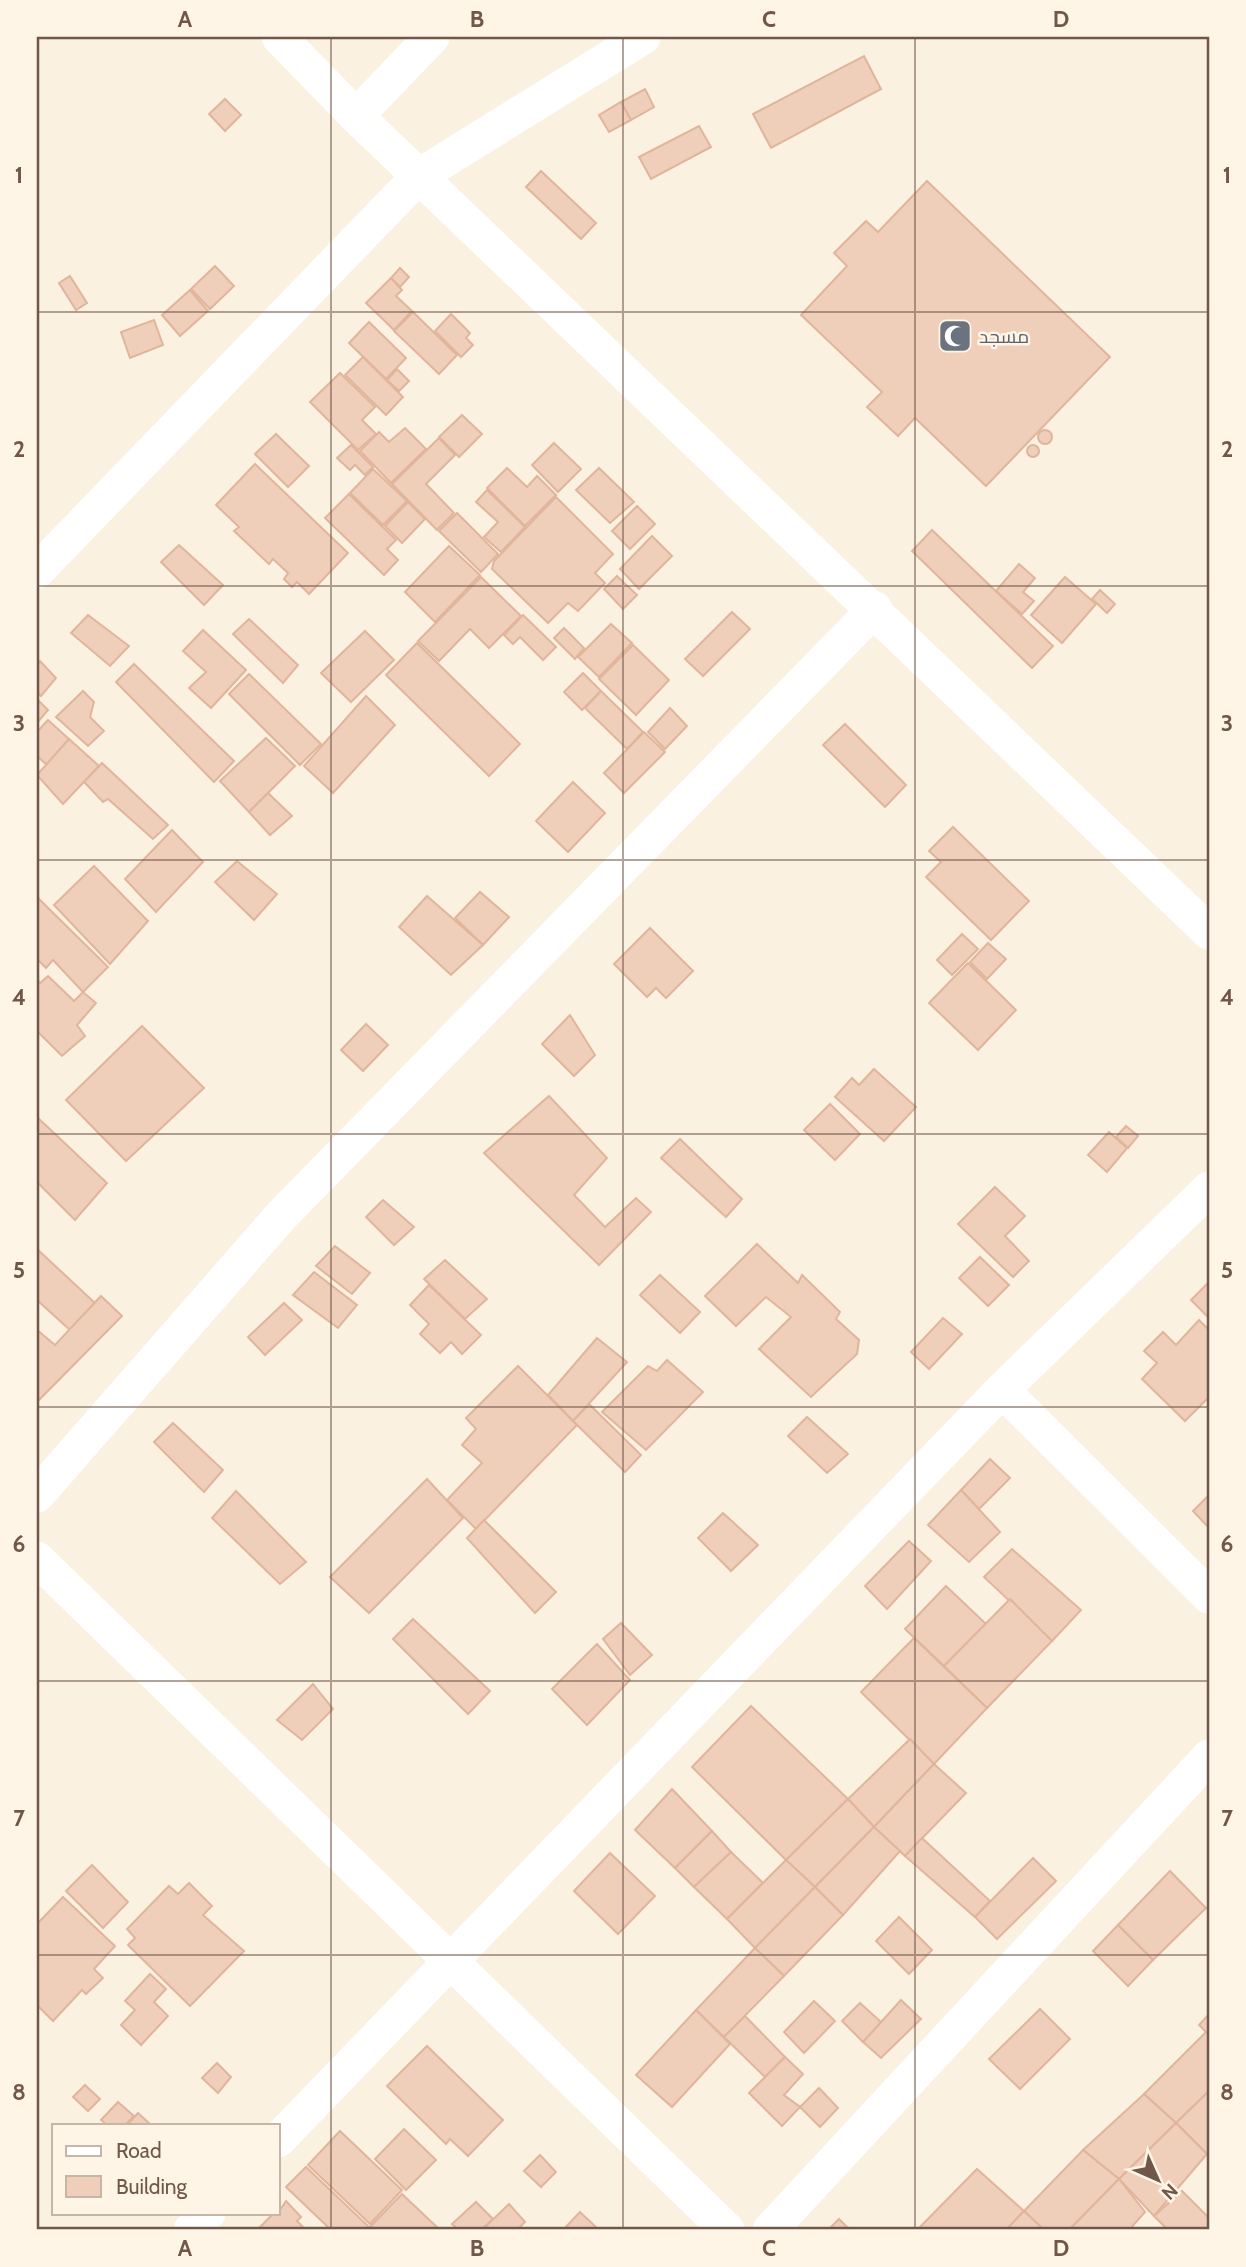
<svg xmlns="http://www.w3.org/2000/svg" width="1246" height="2267" viewBox="0 0 1246 2267" font-family="Cabin,Cairo,sans-serif">
	<style>
		.building { fill: #efceba; stroke: #e1b59b; stroke-width: 2 }
		.lines { fill: none; stroke-linecap: round; stroke-linejoin: round }
		.street { stroke: #fff; stroke-width: 35 }
		.grid { fill: none; stroke: #715749; stroke-width: 2; stroke-opacity: 0.55 }
		.labels { text-anchor: middle; stroke-width: 5; stroke-linejoin: round; paint-order: stroke }
		.worship-label { font-size: 19px; fill: #5b616d; stroke: #fef5e7; text-anchor: start }
		.neatline { fill: none; stroke: #715749; stroke-width: 2.5 }
		.grid-label { font-size: 23px; text-anchor: middle; font-weight: bold; fill: #715749 }
	</style>
	<rect width="100%" height="100%" fill="#fbf1e1"/>
	<g class="building">
		<polygon points="864,56 881,89 771,148 753,114"/>
		<polygon points="645,89 654,107 631,120 621,102"/>
		<polygon points="225,99 241,115 225,131 209,114"/>
		<polygon points="621,102 631,120 609,132 599,115"/>
		<polygon points="699,126 711,147 651,179 639,157"/>
		<polygon points="541,171 596,223 581,239 526,187"/>
		<polygon points="927,181 1110,357 986,486 915,418 898,436 867,407 882,392 801,315 847,266 834,253 866,221 878,232"/>
		<polygon points="215,266 234,286 210,309 191,289"/>
		<polygon points="400,268 409,277 400,287 391,278"/>
		<polygon points="70,276 87,303 76,310 59,283"/>
		<polygon points="391,278 402,290 396,296 412,311 394,330 366,303"/>
		<polygon points="190,290 208,311 180,336 162,315"/>
		<polygon points="413,312 457,355 439,374 394,331"/>
		<polygon points="451,314 470,333 466,338 473,345 461,357 435,331"/>
		<polygon points="154,320 163,345 130,358 121,332"/>
		<polygon points="369,322 406,358 386,379 349,343"/>
		<polygon points="363,357 403,397 386,415 345,375"/>
		<polygon points="397,369 409,381 399,391 387,380"/>
		<polygon points="340,373 375,407 362,420 376,434 358,450 310,402"/>
		<polygon points="462,415 482,434 459,457 439,437"/>
		<polygon points="405,428 426,449 391,483 360,451 379,432 389,442"/>
		<circle cx="1045" cy="437" r="7"/>
		<polygon points="276,434 309,466 288,487 255,454"/>
		<polygon points="439,438 455,455 426,484 454,513 437,530 392,484"/>
		<polygon points="554,443 581,469 558,492 532,465"/>
		<circle cx="1033" cy="451" r="6"/>
		<polygon points="351,445 373,467 365,475 355,465 350,470 337,458"/>
		<polygon points="255,464 348,553 309,594 297,582 292,587 284,579 288,573 273,559 269,564 234,531 239,527 216,505"/>
		<polygon points="507,468 527,487 537,476 556,495 525,526 487,488"/>
		<polygon points="599,468 634,502 610,523 576,490"/>
		<polygon points="373,469 407,501 383,525 350,493"/>
		<polygon points="487,490 525,527 501,552 484,537 498,522 476,502"/>
		<polygon points="349,494 396,540 387,549 398,560 384,575 325,518"/>
		<polygon points="556,497 613,554 595,573 605,583 578,611 568,603 548,623 492,569 494,561"/>
		<polygon points="408,502 425,519 402,543 385,526"/>
		<polygon points="637,506 655,524 630,549 612,531"/>
		<polygon points="457,513 498,554 481,572 439,531"/>
		<polygon points="932,530 1053,646 1032,668 912,551"/>
		<polygon points="652,536 672,556 639,589 620,569"/>
		<polygon points="179,545 223,585 204,605 161,562"/>
		<polygon points="449,546 480,575 435,622 405,592"/>
		<polygon points="1019,564 1035,578 1023,592 1034,601 1022,614 996,591"/>
		<polygon points="617,576 637,595 623,609 604,589"/>
		<polygon points="481,577 521,616 489,648 470,629 439,661 418,641"/>
		<polygon points="1065,577 1096,604 1062,643 1031,615"/>
		<polygon points="1100,590 1115,604 1107,613 1092,599"/>
		<polygon points="732,612 750,629 703,676 685,659"/>
		<polygon points="88,615 129,646 110,666 71,633"/>
		<polygon points="523,615 556,647 543,660 520,637 513,644 504,635"/>
		<polygon points="249,619 298,665 283,683 233,634"/>
		<polygon points="611,624 632,643 599,677 578,657"/>
		<polygon points="564,628 584,648 575,659 554,638"/>
		<polygon points="203,630 246,670 211,708 189,688 206,672 183,651"/>
		<polygon points="365,631 394,660 351,702 321,673"/>
		<polygon points="417,643 520,744 489,776 386,675"/>
		<polygon points="633,645 669,680 636,715 599,679"/>
		<polygon points="40,661 56,678 41,696 37,692 37,665"/>
		<polygon points="134,664 234,761 214,782 116,682"/>
		<polygon points="583,673 601,691 582,710 564,692"/>
		<polygon points="249,674 321,744 300,765 229,694"/>
		<polygon points="83,691 94,702 90,717 104,731 88,746 56,717"/>
		<polygon points="601,691 643,732 627,749 585,708"/>
		<polygon points="366,696 395,725 333,793 304,766"/>
		<polygon points="37,699 48,710 37,723"/>
		<polygon points="670,708 687,726 665,749 648,732"/>
		<polygon points="48,720 69,739 47,765 37,756 37,732"/>
		<polygon points="845,724 906,785 885,807 823,745"/>
		<polygon points="644,732 665,752 624,793 604,773"/>
		<polygon points="266,738 295,766 249,812 220,781"/>
		<polygon points="69,739 99,766 63,804 37,775"/>
		<polygon points="102,763 168,825 153,839 108,799 103,802 84,782"/>
		<polygon points="573,782 605,813 568,852 536,821"/>
		<polygon points="268,793 292,816 270,835 249,812"/>
		<polygon points="953,827 1029,901 991,940 926,877 941,862 929,851"/>
		<polygon points="172,830 203,862 156,912 125,879"/>
		<polygon points="237,861 277,894 254,920 215,882"/>
		<polygon points="94,866 148,921 110,964 54,905"/>
		<polygon points="480,892 509,917 483,945 455,918"/>
		<polygon points="427,896 483,945 451,975 399,927"/>
		<polygon points="37,897 108,967 83,992 53,960 46,968 37,959"/>
		<polygon points="650,928 693,971 666,998 656,988 647,997 614,964"/>
		<polygon points="962,934 978,949 952,975 937,960"/>
		<polygon points="988,943 1006,959 987,979 970,962"/>
		<polygon points="968,963 1016,1010 978,1050 929,1003"/>
		<polygon points="48,976 74,1001 83,992 96,1003 77,1025 85,1036 62,1056 37,1031 37,979 40,983"/>
		<polygon points="570,1015 595,1055 574,1076 542,1044"/>
		<polygon points="366,1024 388,1045 363,1071 341,1050"/>
		<polygon points="142,1026 204,1088 126,1161 66,1100"/>
		<polygon points="874,1069 916,1107 884,1141 835,1097 852,1078 859,1085"/>
		<polygon points="549,1096 607,1158 574,1195 605,1227 636,1198 651,1212 599,1265 484,1153"/>
		<polygon points="830,1104 860,1134 835,1160 804,1130"/>
		<polygon points="37,1117 107,1183 75,1220 37,1182"/>
		<polygon points="1126,1126 1138,1136 1128,1148 1116,1137"/>
		<polygon points="1109,1132 1127,1148 1107,1172 1088,1155"/>
		<polygon points="680,1139 742,1199 726,1217 661,1158"/>
		<polygon points="995,1187 1025,1216 1005,1236 1029,1261 1013,1277 958,1224"/>
		<polygon points="383,1200 414,1227 394,1245 366,1217"/>
		<polygon points="757,1244 798,1283 802,1275 840,1312 836,1319 859,1340 857,1354 811,1397 759,1349 791,1317 766,1297 736,1326 705,1296"/>
		<polygon points="335,1246 370,1273 352,1294 316,1266"/>
		<polygon points="37,1249 95,1303 70,1330 37,1300"/>
		<polygon points="980,1257 1009,1285 988,1306 959,1278"/>
		<polygon points="445,1260 487,1299 465,1319 424,1279"/>
		<polygon points="314,1272 357,1305 338,1328 293,1295"/>
		<polygon points="660,1275 700,1312 680,1333 640,1295"/>
		<polygon points="1209,1282 1209,1318 1191,1300"/>
		<polygon points="429,1285 481,1335 462,1354 451,1342 440,1353 420,1334 429,1324 410,1305"/>
		<polygon points="101,1296 122,1316 37,1402 37,1330 55,1345"/>
		<polygon points="284,1303 302,1320 265,1355 248,1337"/>
		<polygon points="943,1318 962,1334 929,1369 911,1352"/>
		<polygon points="1199,1320 1209,1330 1209,1397 1185,1421 1142,1379 1157,1363 1144,1351 1163,1332 1176,1345"/>
		<polygon points="597,1338 627,1362 573,1421 548,1395"/>
		<polygon points="667,1360 703,1392 646,1450 602,1412 648,1366 657,1371"/>
		<polygon points="518,1366 577,1425 476,1529 447,1500 482,1463 462,1445 476,1429 466,1418"/>
		<polygon points="589,1404 641,1455 625,1472 573,1421"/>
		<polygon points="807,1417 848,1454 827,1473 788,1436"/>
		<polygon points="173,1423 223,1470 204,1492 154,1442"/>
		<polygon points="990,1459 1010,1478 979,1509 961,1490"/>
		<polygon points="427,1479 463,1518 369,1613 330,1577"/>
		<polygon points="961,1490 1000,1532 969,1562 928,1525"/>
		<polygon points="236,1491 306,1562 280,1584 212,1518"/>
		<polygon points="1209,1495 1209,1528 1193,1511"/>
		<polygon points="723,1513 758,1545 731,1571 698,1538"/>
		<polygon points="484,1520 556,1592 535,1613 467,1538"/>
		<polygon points="909,1541 931,1561 887,1609 865,1586"/>
		<polygon points="1012,1549 1081,1610 1052,1641 984,1577"/>
		<polygon points="946,1586 986,1624 944,1666 905,1629"/>
		<polygon points="1010,1599 1052,1641 987,1708 944,1666"/>
		<polygon points="413,1619 490,1691 468,1714 393,1639"/>
		<polygon points="621,1623 652,1655 630,1675 603,1639"/>
		<polygon points="914,1638 987,1708 934,1764 861,1692"/>
		<polygon points="597,1644 630,1680 587,1725 552,1689"/>
		<polygon points="313,1684 333,1709 302,1740 277,1720"/>
		<polygon points="751,1706 848,1799 786,1860 692,1767"/>
		<polygon points="910,1739 934,1764 874,1827 848,1799"/>
		<polygon points="934,1764 966,1793 905,1856 874,1827"/>
		<polygon points="672,1789 712,1831 675,1868 635,1830"/>
		<polygon points="848,1799 874,1827 815,1887 786,1860"/>
		<polygon points="874,1827 900,1851 843,1915 815,1887"/>
		<polygon points="712,1831 731,1852 694,1887 675,1868"/>
		<polygon points="922,1838 990,1901 975,1917 905,1856"/>
		<polygon points="731,1852 763,1883 727,1919 694,1887"/>
		<polygon points="610,1853 655,1896 618,1934 574,1891"/>
		<polygon points="1033,1858 1056,1881 997,1939 975,1917"/>
		<polygon points="786,1860 815,1887 755,1948 727,1919"/>
		<polygon points="92,1865 128,1902 103,1928 66,1891"/>
		<polygon points="1170,1871 1206,1908 1153,1960 1118,1925"/>
		<polygon points="189,1883 212,1906 203,1915 244,1951 190,2006 128,1945 135,1938 127,1929 169,1886 178,1894"/>
		<polygon points="815,1887 843,1915 784,1976 755,1948"/>
		<polygon points="63,1897 115,1946 94,1969 103,1978 86,1994 82,1990 53,2021 37,2005 37,1924"/>
		<polygon points="899,1917 932,1950 909,1974 876,1941"/>
		<polygon points="1118,1925 1153,1960 1128,1986 1093,1951"/>
		<polygon points="755,1948 784,1976 724,2037 696,2010"/>
		<polygon points="150,1974 166,1989 154,2002 168,2016 141,2045 121,2025 135,2010 125,2001"/>
		<polygon points="901,2000 921,2019 881,2058 863,2042"/>
		<polygon points="814,2001 835,2021 804,2053 784,2032"/>
		<polygon points="860,2003 881,2022 863,2042 842,2021"/>
		<polygon points="1040,2009 1070,2039 1020,2089 989,2059"/>
		<polygon points="696,2010 730,2044 672,2107 636,2075"/>
		<polygon points="1209,2014 1209,2035 1199,2025"/>
		<polygon points="745,2016 785,2057 765,2077 724,2037"/>
		<polygon points="1206,2032 1209,2035 1209,2091 1176,2123 1144,2094"/>
		<polygon points="427,2046 503,2120 468,2156 450,2139 446,2144 387,2086"/>
		<polygon points="785,2057 803,2074 784,2095 800,2107 782,2126 749,2093"/>
		<polygon points="217,2063 231,2077 218,2093 202,2078"/>
		<polygon points="85,2085 100,2099 88,2111 73,2097"/>
		<polygon points="819,2088 838,2108 820,2127 800,2107"/>
		<polygon points="1209,2091 1209,2152 1207,2154 1176,2123"/>
		<polygon points="1144,2094 1176,2123 1119,2179 1083,2150"/>
		<polygon points="118,2102 134,2116 125,2125 107,2125 101,2120"/>
		<polygon points="138,2113 151,2125 127,2125"/>
		<polygon points="1176,2123 1207,2154 1154,2216 1119,2179"/>
		<polygon points="404,2129 436,2160 406,2190 375,2159"/>
		<polygon points="340,2131 402,2190 370,2224 308,2165"/>
		<polygon points="1083,2150 1119,2179 1069,2230 1044,2230 1024,2211"/>
		<polygon points="540,2155 556,2172 541,2187 524,2171"/>
		<polygon points="306,2167 370,2228 368,2230 331,2230 286,2187"/>
		<polygon points="977,2169 1024,2211 1006,2230 921,2230 919,2228"/>
		<polygon points="1119,2179 1145,2212 1129,2230 1069,2230"/>
		<polygon points="1182,2191 1209,2218 1209,2230 1168,2230 1154,2216"/>
		<polygon points="402,2194 440,2230 374,2230 370,2227"/>
		<polygon points="286,2201 301,2217 297,2221 306,2230 257,2230 274,2213 278,2213"/>
		<polygon points="476,2202 493,2219 481,2230 458,2230 452,2224"/>
		<polygon points="509,2204 525,2222 517,2230 482,2230"/>
		<polygon points="1024,2211 1044,2230 1006,2230"/>
		<polygon points="580,2212 598,2229 563,2230"/>
		<polygon points="839,2219 850,2230 828,2230"/>
	</g>
	<g class="lines">
		<g class="street">
			<polyline points="279,37 356,116 1209,932"/>
			<polyline points="356,116 432,37"/>
			<polyline points="37,571 419,176 643,37"/>
			<polyline points="1002,1390 1209,1596"/>
			<polyline points="37,1495 281,1216 875,609"/>
			<polyline points="37,1559 727,2230"/>
			<polyline points="278,2140 1002,1390 1209,1189"/>
			<polyline points="191,2230 208,2213"/>
			<polyline points="770,2230 1209,1757"/>
		</g>
	</g>
	<path class="grid" d="M331,37V2230M623,37V2230M915,37V2230M37,312H1209M37,586H1209M37,860H1209M37,1134H1209M37,1407H1209M37,1681H1209M37,1955H1209"/>
	<defs>
		<symbol id="mosque-square" viewBox="-11 -11 22 22"><rect x="-9" y="-9" width="18" height="18" rx="4" fill="#6b7280" stroke="#fef5e7"/><path d="M3.5-4.9A6 6 0 1 0 3.5 4.9A5 5 0 1 1 3.5-4.9Z" fill="#fff"/></symbol>
	</defs>
	<g fill-rule="evenodd">
		<use href="#mosque-square" x="936" y="317" width="38" height="38"/>
	</g>
	<g class="labels">
		<g class="worship-label">
			<text x="979" y="343">مسجد</text>
		</g>
	</g>
	<rect width="1246" height="2267" fill="none" stroke="#fef5e7" stroke-width="77"/>
	<rect x="52" y="2124" width="228" height="91" fill="#fef5e7" stroke="#c6b6a8" stroke-width="2"/>
	<rect x="66" y="2146" width="35" height="10" fill="#ffffff" stroke="#c6b6a8" stroke-width="2"/>
	<text x="116" y="2158" font-size="21" fill="#715749">Road</text>
	<rect x="66" y="2176" width="35" height="21" fill="#efceba" stroke="#c6b6a8" stroke-width="2"/>
	<text x="116" y="2194" font-size="21" fill="#715749">Building</text>
	<g transform="translate(1158 2180) rotate(135)" stroke="#fef5e7" stroke-width="5" paint-order="stroke">
	<path d="M0-5L12 26L0 18L-12 26Z" fill="#715749"/>
	<text y="-10" font-size="19" font-weight="bold" text-anchor="middle" fill="#715749">N</text>
	</g>
	<rect x="38" y="38" width="1170" height="2190" class="neatline"/>
	<g class="grid-label">
		<text x="185" y="27">A</text>
		<text x="477" y="27">B</text>
		<text x="769" y="27">C</text>
		<text x="1061" y="27">D</text>
		<text x="19" y="183">1</text>
		<text x="1227" y="183">1</text>
		<text x="19" y="457">2</text>
		<text x="1227" y="457">2</text>
		<text x="19" y="731">3</text>
		<text x="1227" y="731">3</text>
		<text x="19" y="1005">4</text>
		<text x="1227" y="1005">4</text>
		<text x="19" y="1278">5</text>
		<text x="1227" y="1278">5</text>
		<text x="19" y="1552">6</text>
		<text x="1227" y="1552">6</text>
		<text x="19" y="1826">7</text>
		<text x="1227" y="1826">7</text>
		<text x="19" y="2100">8</text>
		<text x="1227" y="2100">8</text>
		<text x="185" y="2256">A</text>
		<text x="477" y="2256">B</text>
		<text x="769" y="2256">C</text>
		<text x="1061" y="2256">D</text>
	</g>
</svg>
